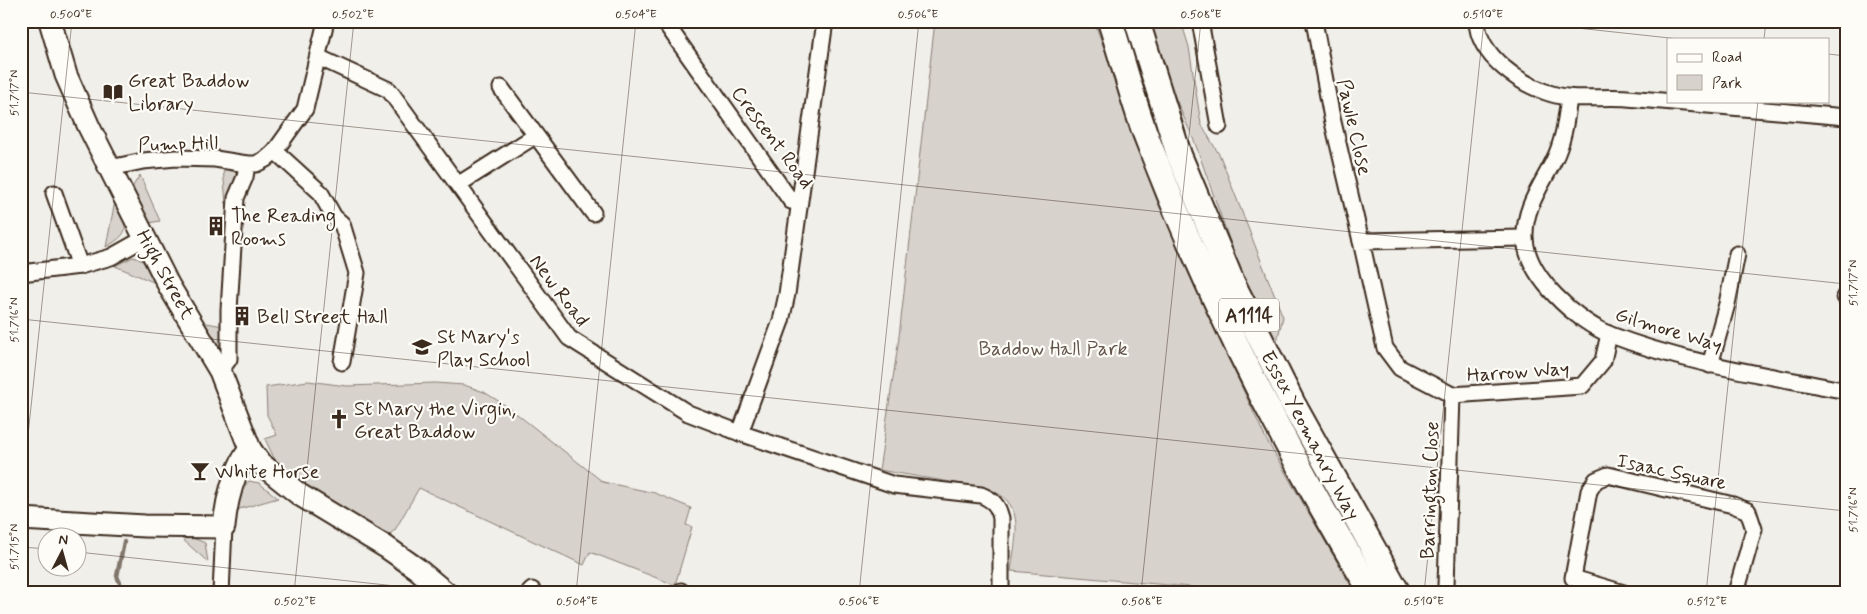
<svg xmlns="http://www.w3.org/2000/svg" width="1867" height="614" viewBox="0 0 1867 614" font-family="Mynerve,sans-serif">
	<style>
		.green { fill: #d7d2cc; stroke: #897e75 }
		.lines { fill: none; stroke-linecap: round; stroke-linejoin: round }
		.stream { stroke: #80746b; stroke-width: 4.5 }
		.street-casing { stroke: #3b2a1e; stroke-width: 19 }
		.secondary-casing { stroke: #3b2a1e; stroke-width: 25 }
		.primary-casing { stroke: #3b2a1e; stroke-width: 28 }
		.street { stroke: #fdfcf7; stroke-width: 15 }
		.secondary { stroke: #fdfcf7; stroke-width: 21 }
		.primary { stroke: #fdfcf7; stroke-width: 24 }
		.ticks { fill: none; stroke: #3b2a1e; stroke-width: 1; stroke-opacity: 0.45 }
		.labels { text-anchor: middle; stroke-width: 4.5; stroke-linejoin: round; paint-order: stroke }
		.shield { fill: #fdfcf7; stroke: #75695f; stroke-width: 1 }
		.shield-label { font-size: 19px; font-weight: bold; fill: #3b2a1e }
		.poi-label { font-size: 20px; fill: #3b2a1e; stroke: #fdfcf7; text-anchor: start }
		.street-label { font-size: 20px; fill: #3b2a1e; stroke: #fdfcf7 }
		.park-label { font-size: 20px; fill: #62544a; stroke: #fdfcf7 }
		.neatline { fill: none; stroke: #3b2a1e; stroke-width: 2 }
		.ticks-label { font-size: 12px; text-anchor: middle; fill: #3b2a1e }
	</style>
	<rect width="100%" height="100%" fill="#f1efea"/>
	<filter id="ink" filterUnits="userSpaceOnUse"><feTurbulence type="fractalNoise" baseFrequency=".02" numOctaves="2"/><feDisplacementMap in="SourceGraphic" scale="10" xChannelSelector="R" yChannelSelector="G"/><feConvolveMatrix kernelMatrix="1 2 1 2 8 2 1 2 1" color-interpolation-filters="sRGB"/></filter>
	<g filter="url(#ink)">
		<g class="green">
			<path d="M935,21H1094L1185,265L1266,439L1355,593L1246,592L1011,571C1015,537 1028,502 986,488L879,470L898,345Z"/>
			<polygon points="1147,21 1181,21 1189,47 1201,124 1220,156 1283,317 1276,345 1254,309 1195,143 1150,40"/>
			<path d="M223,168C245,171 234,179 230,192C229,195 229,201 229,205L226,204Z"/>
			<polygon points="140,175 160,221 149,223 133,194 133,186"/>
			<path d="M115,201C127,226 133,232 106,247Z"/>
			<path d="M133,257C147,260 151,272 158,284L115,266Z"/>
			<polygon points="201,322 223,326 223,349 218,347"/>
			<polygon points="308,381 347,386 435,383 464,385 484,392 508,407 603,482 655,493 691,508 686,525 692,527 675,585 590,552 584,565 419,488 395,530 386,537 305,487 285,471 275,460 265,439 277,435 267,415 266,387"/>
			<polygon points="249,481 259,483 278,498 236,510 242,489"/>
			<polygon points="181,538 193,538 205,543 208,562"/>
		</g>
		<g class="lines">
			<polyline class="stream" points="124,542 117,576 124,593"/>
			<defs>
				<g id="street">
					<polyline points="664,21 791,201 799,203"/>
					<polyline points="1200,21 1219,126"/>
					<polyline points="1314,21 1332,118 1361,241"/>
					<path d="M1477,21C1478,56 1521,85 1552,94C1576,101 1602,96 1627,98C1700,104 1773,111 1846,117"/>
					<path d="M318,57L389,90L569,338L688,413L740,433L894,485L981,495C993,500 998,505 1001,518V588"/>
					<polyline points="501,88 593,213"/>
					<path d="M1569,98C1566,119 1564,140 1554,160C1542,185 1524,207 1525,237C1526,276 1576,321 1611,335C1686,364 1767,375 1846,391"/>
					<polyline points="275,151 320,192 334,217 342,224 357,273 342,362"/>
					<polyline points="110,168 143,161 176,158 215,159 247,164 256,164 266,159 275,151 305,109 326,21"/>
					<polyline points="459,184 535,136"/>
					<polyline points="54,193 80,266"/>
					<polyline points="1524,238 1361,241 1385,348 1400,368 1452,395 1582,386 1603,361 1609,334"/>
					<polyline points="21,273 80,266 111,257 145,238"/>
					<polyline points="1845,297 1846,297"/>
					<polyline points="1710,365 1727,304 1737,254"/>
					<polyline points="220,371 229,359 229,310 236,198 245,177 247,164"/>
					<polyline points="740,433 781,321 787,294 825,21"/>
					<polyline points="1446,586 1452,395"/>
					<polyline points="221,593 224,527"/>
					<polyline points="529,593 532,590"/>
					<polyline points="680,593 681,591"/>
					<polyline points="1624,593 1573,578 1589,491 1596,480 1608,475 1733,505 1748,511 1754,529 1736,593"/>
				</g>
				<g id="secondary">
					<polyline points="50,21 66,75 89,127 169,286 220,371 250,449 260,463 300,495 386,547 416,568 446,593"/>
					<path d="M21,519L145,526L224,527C226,502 234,469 250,449"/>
				</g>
				<g id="primary">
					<path d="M1110,21C1122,58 1132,97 1145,133C1206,293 1283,447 1372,593"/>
					<polyline points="1137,21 1179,155 1232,282 1293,404 1398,593"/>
				</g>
			</defs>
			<use href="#street" class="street-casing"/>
			<use href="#secondary" class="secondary-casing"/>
			<use href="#primary" class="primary-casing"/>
			<use href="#street" class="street"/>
			<use href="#secondary" class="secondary"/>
			<use href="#primary" class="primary"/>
		</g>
	</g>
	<path class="ticks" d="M1512,21L1679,39M1764,39L1766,21M1828,54L1846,56M21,92L1846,284M21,319L1846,511M21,501L72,21M21,547L48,549M78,552L461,593M294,593L354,21M576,593L636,21M859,593L919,21M1141,593L1201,21M1424,593L1484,21M1706,593L1758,101"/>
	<defs>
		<symbol id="library-bare" viewBox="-9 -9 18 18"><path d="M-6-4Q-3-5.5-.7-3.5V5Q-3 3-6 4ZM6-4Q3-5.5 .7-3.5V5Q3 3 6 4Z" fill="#3b2a1e" stroke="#fdfcf7" stroke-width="2.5" paint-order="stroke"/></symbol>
		<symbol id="building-bare" viewBox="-9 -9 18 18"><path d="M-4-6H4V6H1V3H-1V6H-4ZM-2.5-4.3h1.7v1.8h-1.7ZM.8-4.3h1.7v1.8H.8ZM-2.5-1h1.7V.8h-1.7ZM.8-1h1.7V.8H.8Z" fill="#3b2a1e" stroke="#fdfcf7" stroke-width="2.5" paint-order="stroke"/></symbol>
		<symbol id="school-bare" viewBox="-9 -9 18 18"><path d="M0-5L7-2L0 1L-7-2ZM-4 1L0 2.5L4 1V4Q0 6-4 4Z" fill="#3b2a1e" stroke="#fdfcf7" stroke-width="2.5" paint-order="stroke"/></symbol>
		<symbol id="church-bare" viewBox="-9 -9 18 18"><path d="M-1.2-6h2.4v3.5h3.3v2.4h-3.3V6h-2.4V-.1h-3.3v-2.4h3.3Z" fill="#3b2a1e" stroke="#fdfcf7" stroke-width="2.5" paint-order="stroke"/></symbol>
		<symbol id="bar-bare" viewBox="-9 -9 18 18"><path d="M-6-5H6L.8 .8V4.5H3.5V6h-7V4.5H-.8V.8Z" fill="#3b2a1e" stroke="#fdfcf7" stroke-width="2.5" paint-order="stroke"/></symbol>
	</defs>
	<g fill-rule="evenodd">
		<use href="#library-bare" x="99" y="78" width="28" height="28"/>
		<use href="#building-bare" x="202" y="212" width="28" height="28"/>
		<use href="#building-bare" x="228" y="302" width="28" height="28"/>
		<use href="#school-bare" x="408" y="333" width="28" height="28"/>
		<use href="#church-bare" x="325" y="405" width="28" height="28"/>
		<use href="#bar-bare" x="186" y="457" width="28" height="28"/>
	</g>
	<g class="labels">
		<rect class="shield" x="1219" y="298.5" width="60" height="33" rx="4"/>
		<g class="shield-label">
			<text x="1249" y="322">A1114</text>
		</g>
		<g class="poi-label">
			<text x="128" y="87">Great Baddow<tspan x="128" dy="23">Library</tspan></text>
			<text x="231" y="222">The Reading<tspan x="231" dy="23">Rooms</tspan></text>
			<text x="257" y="323">Bell Street Hall</text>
			<text x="437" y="343">St Mary's<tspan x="437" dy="23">Play School</tspan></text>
			<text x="354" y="415">St Mary the Virgin,<tspan x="354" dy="23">Great Baddow</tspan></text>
			<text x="215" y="478">White Horse</text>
		</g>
		<g class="street-label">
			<text transform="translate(1355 127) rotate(77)" y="7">Pawle Close</text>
			<text transform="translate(773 137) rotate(53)" y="7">Crescent Road</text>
			<text transform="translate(178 143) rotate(-2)" y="7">Pump Hill</text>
			<text transform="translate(166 274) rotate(61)" y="7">High Street</text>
			<text transform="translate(560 290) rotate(53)" y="7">New Road</text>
			<text transform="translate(1669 329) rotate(17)" y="7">Gilmore Way</text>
			<text transform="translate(1518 371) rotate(-4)" y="7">Harrow Way</text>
			<text transform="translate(1311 435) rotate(62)" y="7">Essex Yeomanry Way</text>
			<text transform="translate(1672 471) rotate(12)" y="7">Isaac Square</text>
			<text transform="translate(1429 490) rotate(-88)" y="7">Barrington Close</text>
		</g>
		<g class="park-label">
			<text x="1053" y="355">Baddow Hall Park</text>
		</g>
	</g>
	<rect width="1867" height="614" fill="none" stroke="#fdfcf7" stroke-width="55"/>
	<rect x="1667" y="38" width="162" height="65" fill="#fdfcf7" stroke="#afa8a0"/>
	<rect x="1677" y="54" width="25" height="8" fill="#fdfcf7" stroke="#afa8a0"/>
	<text x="1712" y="62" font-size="15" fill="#3b2a1e">Road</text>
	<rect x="1677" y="75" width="25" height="15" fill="#d7d2cc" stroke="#afa8a0"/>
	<text x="1712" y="88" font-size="15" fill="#3b2a1e">Park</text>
	<g transform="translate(62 552) rotate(6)"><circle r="24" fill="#fdfcf7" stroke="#afa8a0"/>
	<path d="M0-4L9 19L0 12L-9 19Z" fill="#3b2a1e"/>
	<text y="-8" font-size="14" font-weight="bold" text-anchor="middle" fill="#3b2a1e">N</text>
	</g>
	<rect x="28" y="28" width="1812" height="558" class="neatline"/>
	<g class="ticks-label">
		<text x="71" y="18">0.500°E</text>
		<text x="353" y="18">0.502°E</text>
		<text x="636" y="18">0.504°E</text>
		<text x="918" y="18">0.506°E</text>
		<text x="1201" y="18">0.508°E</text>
		<text x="1483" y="18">0.510°E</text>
		<text transform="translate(14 93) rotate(-90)" y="4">51.717°N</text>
		<text transform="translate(1853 283) rotate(-90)" y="4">51.717°N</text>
		<text transform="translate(14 320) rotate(-90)" y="4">51.716°N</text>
		<text transform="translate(1853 510) rotate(-90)" y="4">51.716°N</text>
		<text transform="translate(14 547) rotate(-90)" y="4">51.715°N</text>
		<text x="295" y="605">0.502°E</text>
		<text x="577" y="605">0.504°E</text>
		<text x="859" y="605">0.506°E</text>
		<text x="1142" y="605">0.508°E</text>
		<text x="1424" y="605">0.510°E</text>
		<text x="1707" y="605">0.512°E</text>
	</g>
</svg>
